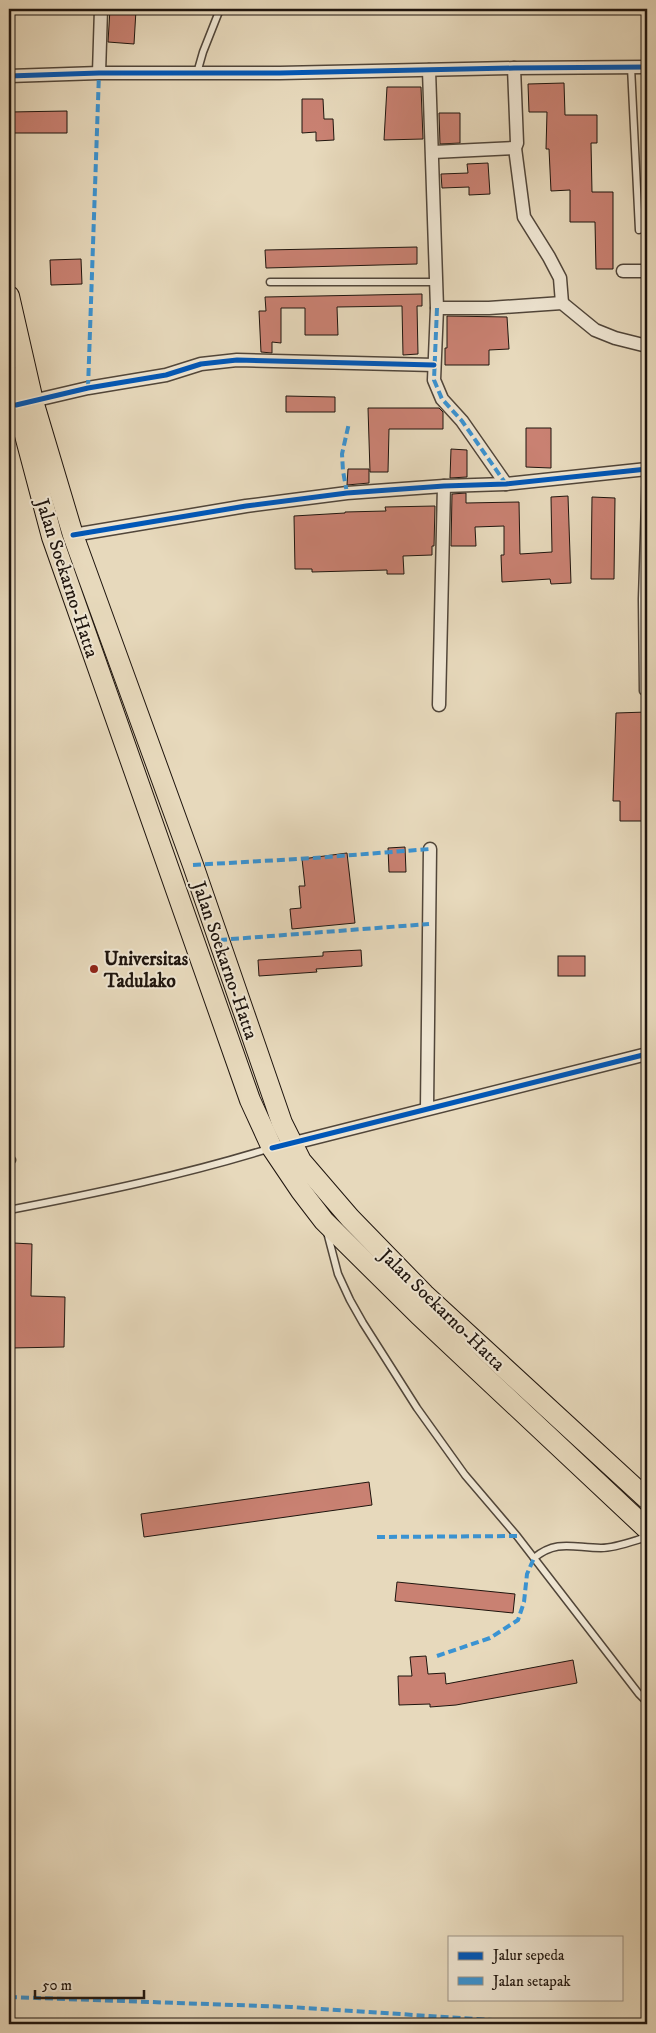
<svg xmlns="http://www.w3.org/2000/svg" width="656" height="2033" viewBox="0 0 656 2033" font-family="'IM FELL DW Pica',serif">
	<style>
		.building { fill: #c98172; stroke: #1f150e }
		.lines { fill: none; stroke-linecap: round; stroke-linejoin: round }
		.lane-casing { stroke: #51463a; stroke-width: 9 }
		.street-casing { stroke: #51463a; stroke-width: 15 }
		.primary-casing { stroke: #1f150e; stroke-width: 22 }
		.lane { stroke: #efe6d3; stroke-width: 6 }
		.street { stroke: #efe6d3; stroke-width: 12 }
		.primary { stroke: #e7d9bc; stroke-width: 20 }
		.quiet { stroke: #3a93d2; stroke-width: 4; stroke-dasharray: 8 4; stroke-linecap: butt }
		.cycleway-casing { stroke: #efe6d3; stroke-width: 8 }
		.cycleway { stroke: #0057b8; stroke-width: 5 }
		.poi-dot { fill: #8f2418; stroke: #efe6d3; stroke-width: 2 }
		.labels { text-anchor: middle; stroke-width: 4; stroke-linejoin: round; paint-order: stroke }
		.street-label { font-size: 19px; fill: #1f150e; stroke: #efe6d3 }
		.poi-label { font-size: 19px; font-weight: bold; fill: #1f150e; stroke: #efe6d3; text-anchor: start }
	</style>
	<rect width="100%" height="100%" fill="#e7d9bc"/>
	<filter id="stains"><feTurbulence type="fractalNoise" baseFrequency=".004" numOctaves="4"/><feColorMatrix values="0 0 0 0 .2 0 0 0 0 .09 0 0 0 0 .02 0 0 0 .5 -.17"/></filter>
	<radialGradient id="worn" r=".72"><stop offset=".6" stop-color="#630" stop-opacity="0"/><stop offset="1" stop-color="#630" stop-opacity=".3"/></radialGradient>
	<g class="building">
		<polygon points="110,9 136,10 134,44 108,42"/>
		<polygon points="564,83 565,115 597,115 597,143 591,143 592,192 613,192 613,269 596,269 595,222 570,222 570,190 551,191 549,149 546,149 547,112 529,112 528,84"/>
		<polygon points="387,87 421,87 423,139 384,140"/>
		<polygon points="302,99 323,99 324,119 333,119 334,140 316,141 316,132 302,133"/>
		<polygon points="67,111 67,133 10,133 10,112"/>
		<polygon points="439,113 460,113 460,143 440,144"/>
		<polygon points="488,163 490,194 469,195 469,187 442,188 441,174 468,173 467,164"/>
		<polygon points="417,247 417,264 266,268 265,250"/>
		<polygon points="81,259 82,284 51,285 50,260"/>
		<polygon points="422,294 422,306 417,306 418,354 403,355 402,306 337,307 338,335 305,335 305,308 281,308 281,343 272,342 272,353 261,352 259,311 266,311 265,297"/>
		<polygon points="447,316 507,317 509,349 489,350 489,365 445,365 445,348 447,348"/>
		<polygon points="286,396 335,397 335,412 286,412"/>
		<polygon points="368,408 439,408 443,412 443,429 389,429 388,472 370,472"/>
		<polygon points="526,428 551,428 551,468 526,467"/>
		<polygon points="451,449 467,450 467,477 450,478"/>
		<polygon points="348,469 369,469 369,483 347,485"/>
		<polygon points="466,493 466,503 519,502 520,554 552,552 551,497 568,496 571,583 551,584 550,579 502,582 501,555 504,555 504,526 475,527 476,546 451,546 452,494"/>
		<polygon points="592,497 615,498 614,579 591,579"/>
		<polygon points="435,506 434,546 432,546 432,555 403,556 404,574 387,574 387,570 312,572 312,569 295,569 294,516 345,513 345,512 386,511 385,507"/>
		<polygon points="647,712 646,821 620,821 620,801 613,801 616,713"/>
		<polygon points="405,847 406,872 389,872 388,848"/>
		<polygon points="347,853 355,923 292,929 290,909 301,908 299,886 305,886 302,859"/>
		<polygon points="361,950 362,966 316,969 317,972 259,976 258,960 323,956 323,952"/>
		<rect x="558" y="956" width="27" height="20"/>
		<polygon points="14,1243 32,1244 31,1296 65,1297 64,1347 11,1348"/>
		<polygon points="369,1482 372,1505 144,1537 141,1514"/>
		<polygon points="397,1582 515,1594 513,1613 395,1601"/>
		<polygon points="426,1656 428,1674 445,1673 446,1684 573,1660 577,1683 456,1705 430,1707 430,1704 399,1705 398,1676 412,1676 410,1657"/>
	</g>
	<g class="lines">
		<defs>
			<g id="lane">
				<polyline points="631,67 639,230"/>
				<polyline points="197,73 203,52 220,9"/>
				<polyline points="270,282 436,282"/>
				<polyline points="643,691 642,599 646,469"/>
				<polyline points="9,1160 12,1160"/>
				<path d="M9,1210C97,1193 184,1175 271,1148"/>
				<polyline points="327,1232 338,1274 350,1300 363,1323 417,1408 465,1475 517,1536 639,1694 647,1702"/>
				<path d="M534,1558C557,1539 574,1548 601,1548C616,1548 633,1541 647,1537"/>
			</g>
			<g id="street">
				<polyline points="514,68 517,143 515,148 524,217 549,257 560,278 562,303"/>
				<polyline points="429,70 437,308 434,380 442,399 462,421 506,484"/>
				<polyline points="99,73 101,9"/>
				<polyline points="9,76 99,73 280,73 514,68 647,67"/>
				<polyline points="433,152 515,148"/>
				<polyline points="623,271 647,271"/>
				<polyline points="437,308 489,308 562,303 595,330 615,338 647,346"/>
				<polyline points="28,402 88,388 166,375 201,364 237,360 434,365"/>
				<polyline points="73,535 246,506 347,493 444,486 506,484 647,469"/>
				<polyline points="439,705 444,486"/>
				<polyline points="427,1108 430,849"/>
				<polyline points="286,1145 647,1054"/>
			</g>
			<g id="primary">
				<polyline points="9,296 33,401 73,535 193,865 282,1123 301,1161 350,1218 424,1294 647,1499"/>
				<polyline points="9,375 52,537 250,1100 272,1148 301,1191 324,1221 419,1315 647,1529"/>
			</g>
		</defs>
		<use href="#lane" class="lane-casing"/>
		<use href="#street" class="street-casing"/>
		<use href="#primary" class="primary-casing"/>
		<use href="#lane" class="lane"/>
		<use href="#street" class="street"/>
		<use href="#primary" class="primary"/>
		<g class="quiet">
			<polyline points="437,308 434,380 442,399 462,421 506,484"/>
			<polyline points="88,388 99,73"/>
			<polyline points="347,493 343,471 342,454 349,423"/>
			<polyline points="193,865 314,858 430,849"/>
			<polyline points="219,940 429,924"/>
			<polyline points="377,1537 517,1536"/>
			<polyline points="437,1656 490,1638 518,1620 524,1602 527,1574 534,1558"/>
			<polyline points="9,1997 291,2007 553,2024"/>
		</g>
		<defs>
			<g id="cycleway">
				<polyline points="9,76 99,73 280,73 514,68 647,67"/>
				<polyline points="16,405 88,388 166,375 201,364 237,360 434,365"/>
				<polyline points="73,535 246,506 347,493 444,486 506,484 647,469"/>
				<polyline points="272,1148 647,1054"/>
			</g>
		</defs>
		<use href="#cycleway" class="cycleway-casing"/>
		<use href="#cycleway" class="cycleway"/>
	</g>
	<circle class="poi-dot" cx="94" cy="969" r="5"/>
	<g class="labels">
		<g class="street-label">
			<text transform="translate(68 578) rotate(72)" y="7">Jalan Soekarno-Hatta</text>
			<text transform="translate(226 960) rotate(71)" y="7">Jalan Soekarno-Hatta</text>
			<text transform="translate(443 1309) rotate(44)" y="7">Jalan Soekarno-Hatta</text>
		</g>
		<g class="poi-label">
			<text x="104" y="965">Universitas<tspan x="104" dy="22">Tadulako</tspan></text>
		</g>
	</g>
	<rect width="656" height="2033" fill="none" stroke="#e7d9bc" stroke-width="30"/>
	<rect x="10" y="10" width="636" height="2013" fill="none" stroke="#1f150e" stroke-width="2.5"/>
	<rect x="15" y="15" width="626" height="2003" fill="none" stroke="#1f150e"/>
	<rect x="448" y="1936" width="175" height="65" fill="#efe6d3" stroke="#9c9284"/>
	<rect x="458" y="1952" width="25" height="8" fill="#0057b8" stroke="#9c9284"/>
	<text x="493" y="1960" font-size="15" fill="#1f150e">Jalur sepeda</text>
	<rect x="458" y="1977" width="25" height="8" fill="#3a93d2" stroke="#9c9284"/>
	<text x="493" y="1986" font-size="15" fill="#1f150e">Jalan setapak</text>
	<path d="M35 1990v8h109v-8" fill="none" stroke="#1f150e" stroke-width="2.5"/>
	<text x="42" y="1990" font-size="15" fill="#1f150e" stroke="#efe6d3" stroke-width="4" paint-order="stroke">50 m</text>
	<rect width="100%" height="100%" filter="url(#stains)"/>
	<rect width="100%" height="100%" fill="url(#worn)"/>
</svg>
